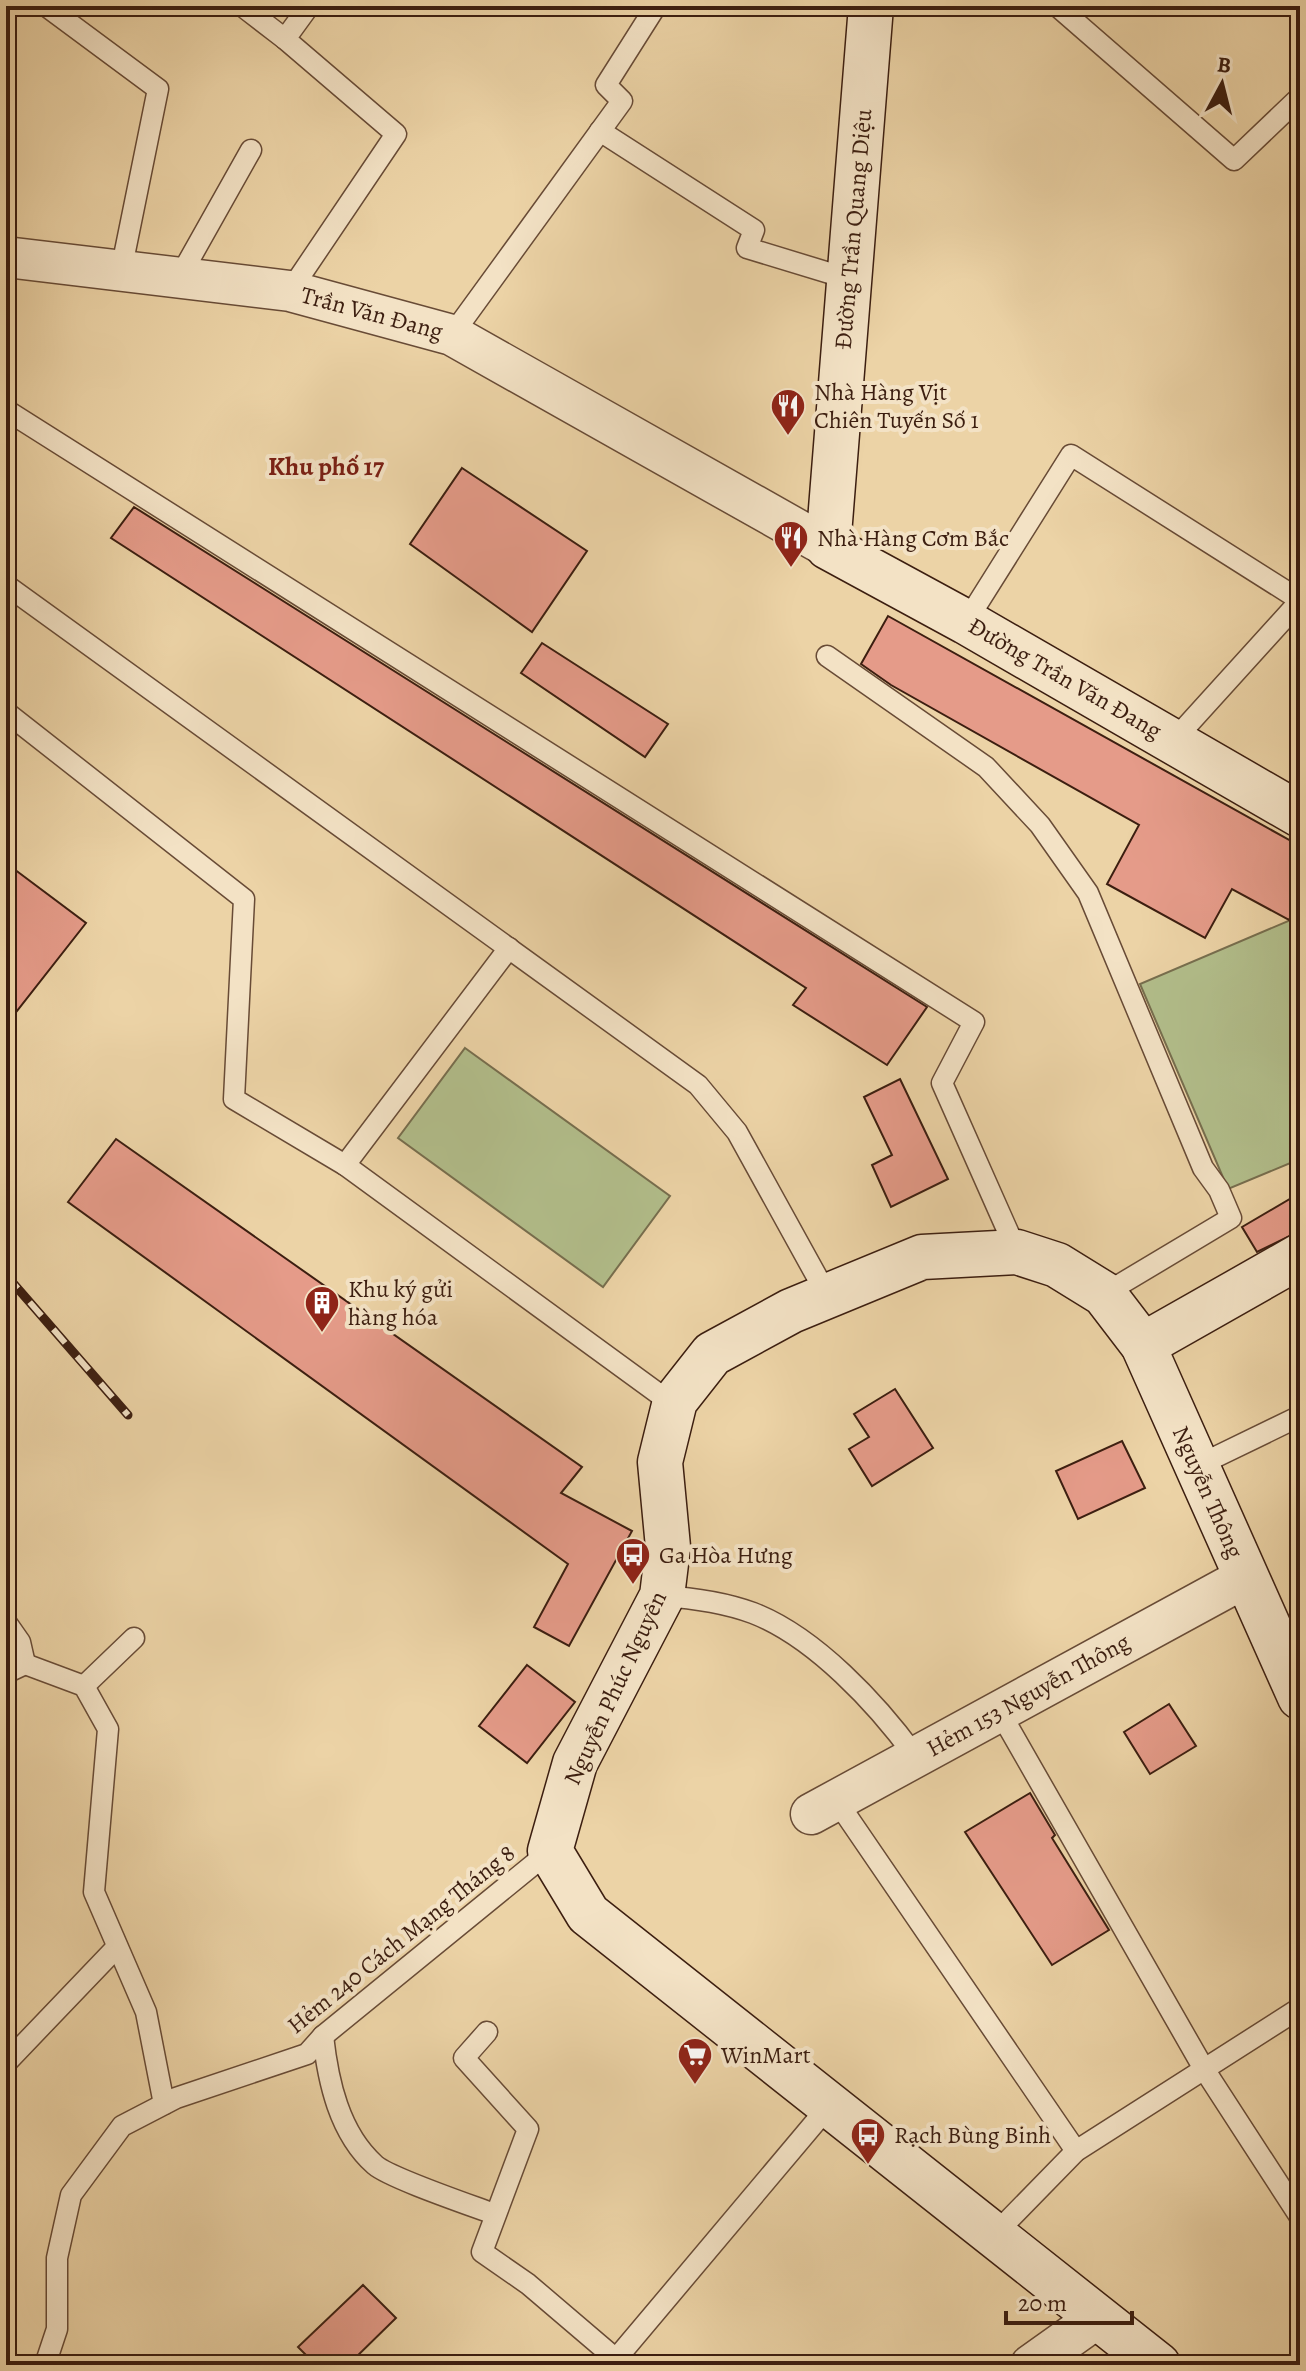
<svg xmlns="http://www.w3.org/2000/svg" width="1306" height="2371" viewBox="0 0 1306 2371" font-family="Alegreya,serif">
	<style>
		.green { fill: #b2be8b; stroke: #776e4e; stroke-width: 2 }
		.building { fill: #e59b89; stroke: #3c1e10; stroke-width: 2 }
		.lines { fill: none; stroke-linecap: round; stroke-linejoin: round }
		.lane-casing { stroke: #684b36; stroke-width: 23 }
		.street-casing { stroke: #684b36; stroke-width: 43 }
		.secondary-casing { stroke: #3c1e10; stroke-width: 47 }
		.lane { stroke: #f3e2c5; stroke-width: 20 }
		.street { stroke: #f3e2c5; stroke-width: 40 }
		.secondary { stroke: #f3e2c5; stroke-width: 44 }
		.rail-casing { stroke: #3c1e10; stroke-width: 9 }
		.rail { stroke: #f3e2c5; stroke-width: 6; stroke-dasharray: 18; stroke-linecap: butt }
		.labels { text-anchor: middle; stroke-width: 8; stroke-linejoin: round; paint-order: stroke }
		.street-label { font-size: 24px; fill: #3c1e10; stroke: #f3e2c5 }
		.poi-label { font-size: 24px; fill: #3c1e10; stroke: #f3e2c5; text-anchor: start }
		.neighbourhood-label { font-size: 26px; font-weight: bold; fill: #7a1f14; stroke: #f3e2c5 }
	</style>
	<rect width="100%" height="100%" fill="#ecd3a6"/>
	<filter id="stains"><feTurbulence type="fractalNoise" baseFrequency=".0025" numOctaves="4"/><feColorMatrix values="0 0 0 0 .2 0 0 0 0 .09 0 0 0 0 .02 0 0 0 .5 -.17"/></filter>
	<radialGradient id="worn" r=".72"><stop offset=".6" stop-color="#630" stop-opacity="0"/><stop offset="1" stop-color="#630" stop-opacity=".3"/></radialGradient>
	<g class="green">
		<polygon points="1300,916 1300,1159 1228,1189 1140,984"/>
		<polygon points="465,1048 670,1196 603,1287 398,1138"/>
	</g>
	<g class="building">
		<polygon points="462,468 587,551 532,632 410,544"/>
		<polygon points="134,507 927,1007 887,1065 793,1005 806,988 111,538"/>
		<polygon points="888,616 1300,846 1300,900 1289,920 1232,889 1205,938 1107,884 1139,825 891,685 861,664"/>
		<polygon points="542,643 668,724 645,757 521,673"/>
		<polygon points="6,863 86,923 6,1025"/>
		<polygon points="900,1079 948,1179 891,1207 872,1165 892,1155 864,1097"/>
		<polygon points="116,1139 582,1467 561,1493 632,1531 569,1646 534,1627 568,1564 68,1202"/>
		<polygon points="1300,1193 1300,1231 1257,1252 1242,1227"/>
		<polygon points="895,1389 933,1448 872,1486 849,1449 869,1437 854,1414"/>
		<polygon points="1122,1441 1145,1488 1078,1519 1056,1471"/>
		<polygon points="527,1665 575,1702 527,1763 479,1726"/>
		<polygon points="1169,1704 1196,1746 1150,1774 1124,1732"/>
		<polygon points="1030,1793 1055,1835 1052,1838 1109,1930 1052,1965 965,1832"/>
		<polygon points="363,2285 396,2318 348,2365 316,2365 298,2347"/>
	</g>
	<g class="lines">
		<defs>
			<g id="lane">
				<polyline points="46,6 158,89 121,271"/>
				<polyline points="1057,6 1234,160 1300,97"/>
				<polyline points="246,9 285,39"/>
				<polyline points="600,131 754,230 747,248 849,279"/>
				<polyline points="179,278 251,150"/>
				<polyline points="290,291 396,134 285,39 309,6"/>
				<polyline points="452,335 622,101 606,85 656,6"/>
				<polyline points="6,410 974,1022 942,1083 1017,1252"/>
				<polyline points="6,585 698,1085 737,1132 827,1295"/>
				<polyline points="966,622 1071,455 1300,600"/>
				<polyline points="827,656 986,767 1040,825 1088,893 1203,1168 1219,1190 1231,1218 1104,1294"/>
				<polyline points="6,712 244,899 234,1099 345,1165 674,1405"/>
				<polyline points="1174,740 1300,601"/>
				<polyline points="345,1165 509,948"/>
				<polyline points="1197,1466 1300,1416"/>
				<path d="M662,1596C693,1598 723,1602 753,1613C815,1637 877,1704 915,1756"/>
				<polyline points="6,1622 20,1642 25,1664"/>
				<polyline points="25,1664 84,1686 108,1729 94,1892 146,2012 164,2104"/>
				<polyline points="6,1673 25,1664"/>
				<polyline points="84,1686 134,1638"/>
				<polyline points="998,1709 1204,2069 1300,2217"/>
				<polyline points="836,1800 1076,2151"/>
				<polyline points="487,2032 464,2058 528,2129 482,2252 528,2284 616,2359"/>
				<path d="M323,2036C328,2081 339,2133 375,2165C390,2178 470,2205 494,2214"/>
				<polyline points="6,2063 117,1947"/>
				<polyline points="993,2236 1076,2151 1300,2008"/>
				<polyline points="45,2365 57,2329 57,2258 71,2195 122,2126 176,2098 307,2054 323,2036 550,1851"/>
				<polyline points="611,2365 828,2107"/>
			</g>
			<g id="street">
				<polyline points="6,257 290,291 452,335 828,547"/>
				<polyline points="811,1814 1246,1577"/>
				<polyline points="1031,2365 1097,2318"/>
			</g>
			<g id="secondary">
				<polyline points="871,6 828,547 966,622 1300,815"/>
				<polyline points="1143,1345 1300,1256"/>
				<polyline points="1158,2365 588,1914 550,1851 575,1763 662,1596 668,1547 660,1462 675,1401 712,1354 791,1311 922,1257 1017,1252 1057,1265 1104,1294 1143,1345 1300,1697"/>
			</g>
		</defs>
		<use href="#lane" class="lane-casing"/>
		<use href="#street" class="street-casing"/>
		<use href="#secondary" class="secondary-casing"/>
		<use href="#lane" class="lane"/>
		<use href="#street" class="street"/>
		<use href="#secondary" class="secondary"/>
		<defs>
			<polyline id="rail" points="6,1275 128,1415"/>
		</defs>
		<use href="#rail" class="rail-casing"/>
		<use href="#rail" class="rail"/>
	</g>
	<defs>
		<symbol id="restaurant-pin" viewBox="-11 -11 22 30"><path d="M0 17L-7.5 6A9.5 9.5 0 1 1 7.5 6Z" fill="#8f2418" stroke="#f3e2c5"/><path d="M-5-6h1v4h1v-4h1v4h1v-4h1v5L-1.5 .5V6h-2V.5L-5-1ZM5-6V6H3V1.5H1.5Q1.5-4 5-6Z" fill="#fff"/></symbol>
		<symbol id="building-pin" viewBox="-11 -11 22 30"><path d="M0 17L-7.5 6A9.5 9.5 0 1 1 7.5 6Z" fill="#8f2418" stroke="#f3e2c5"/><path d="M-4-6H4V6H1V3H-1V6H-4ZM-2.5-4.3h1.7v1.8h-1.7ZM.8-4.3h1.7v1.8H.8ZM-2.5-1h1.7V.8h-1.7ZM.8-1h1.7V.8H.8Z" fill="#fff"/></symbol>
		<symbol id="bus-pin" viewBox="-11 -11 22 30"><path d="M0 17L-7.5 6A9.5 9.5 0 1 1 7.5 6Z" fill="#8f2418" stroke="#f3e2c5"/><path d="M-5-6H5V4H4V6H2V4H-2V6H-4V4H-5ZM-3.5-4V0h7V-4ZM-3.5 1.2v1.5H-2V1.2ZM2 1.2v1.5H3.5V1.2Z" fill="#fff"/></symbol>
		<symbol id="supermarket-pin" viewBox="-11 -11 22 30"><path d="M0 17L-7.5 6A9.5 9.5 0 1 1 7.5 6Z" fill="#8f2418" stroke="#f3e2c5"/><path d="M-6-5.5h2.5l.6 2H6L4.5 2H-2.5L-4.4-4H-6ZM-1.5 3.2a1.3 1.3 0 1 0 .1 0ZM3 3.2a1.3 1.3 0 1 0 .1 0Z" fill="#fff"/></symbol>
	</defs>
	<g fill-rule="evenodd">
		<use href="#restaurant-pin" x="768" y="386" width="40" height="54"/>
		<use href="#restaurant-pin" x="771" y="518" width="40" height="54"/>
		<use href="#building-pin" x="302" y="1283" width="40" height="54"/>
		<use href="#bus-pin" x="613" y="1535" width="40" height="54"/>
		<use href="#supermarket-pin" x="675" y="2035" width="40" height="54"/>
		<use href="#bus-pin" x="848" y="2115" width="40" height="54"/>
	</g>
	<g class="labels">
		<g class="street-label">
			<text transform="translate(853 229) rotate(-85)" y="8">Đường Trần Quang Diệu</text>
			<text transform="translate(372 313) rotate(15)" y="8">Trần Văn Ðang</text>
			<text transform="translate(1065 678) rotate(30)" y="8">Đường Trần Văn Đang</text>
			<text transform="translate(1208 1492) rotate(66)" y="8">Nguyễn Thông</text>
			<text transform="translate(615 1688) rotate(-65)" y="8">Nguyễn Phúc Nguyên</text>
			<text transform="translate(1028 1695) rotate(-29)" y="8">Hẻm 153 Nguyễn Thông</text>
			<text transform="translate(401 1939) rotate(-39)" y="8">Hẻm 240 Cách Mạng Tháng 8</text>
		</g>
		<g class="poi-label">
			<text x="814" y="400">Nhà Hàng Vịt<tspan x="814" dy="28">Chiên Tuyến Số 1</tspan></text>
			<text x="817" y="546">Nhà Hàng Cơm Bắc</text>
			<text x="348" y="1297">Khu ký gửi<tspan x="348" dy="28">hàng hóa</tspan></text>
			<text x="659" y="1563">Ga Hòa Hưng</text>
			<text x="721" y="2063">WinMart</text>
			<text x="894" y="2143">Rạch Bùng Binh</text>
		</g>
		<g class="neighbourhood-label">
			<text x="326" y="475">Khu phố 17</text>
		</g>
	</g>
	<rect width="1306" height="2371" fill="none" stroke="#ecd3a6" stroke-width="32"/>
	<rect x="8" y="8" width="1290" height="2355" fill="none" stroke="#3c1e10" stroke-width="4"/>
	<rect x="16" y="16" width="1274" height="2339" fill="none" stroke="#3c1e10" stroke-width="2"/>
	<g transform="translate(1222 84) rotate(7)" stroke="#f3e2c5" stroke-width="6" paint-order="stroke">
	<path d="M0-6L14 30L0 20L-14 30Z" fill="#3c1e10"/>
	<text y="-12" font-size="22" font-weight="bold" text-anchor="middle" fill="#3c1e10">B</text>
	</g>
	<path d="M1006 2311v12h126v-12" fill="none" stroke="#3c1e10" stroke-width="4"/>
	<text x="1018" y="2311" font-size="24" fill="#3c1e10" stroke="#f3e2c5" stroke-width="6" paint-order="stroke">20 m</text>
	<rect width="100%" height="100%" filter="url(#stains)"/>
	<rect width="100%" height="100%" fill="url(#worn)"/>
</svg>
